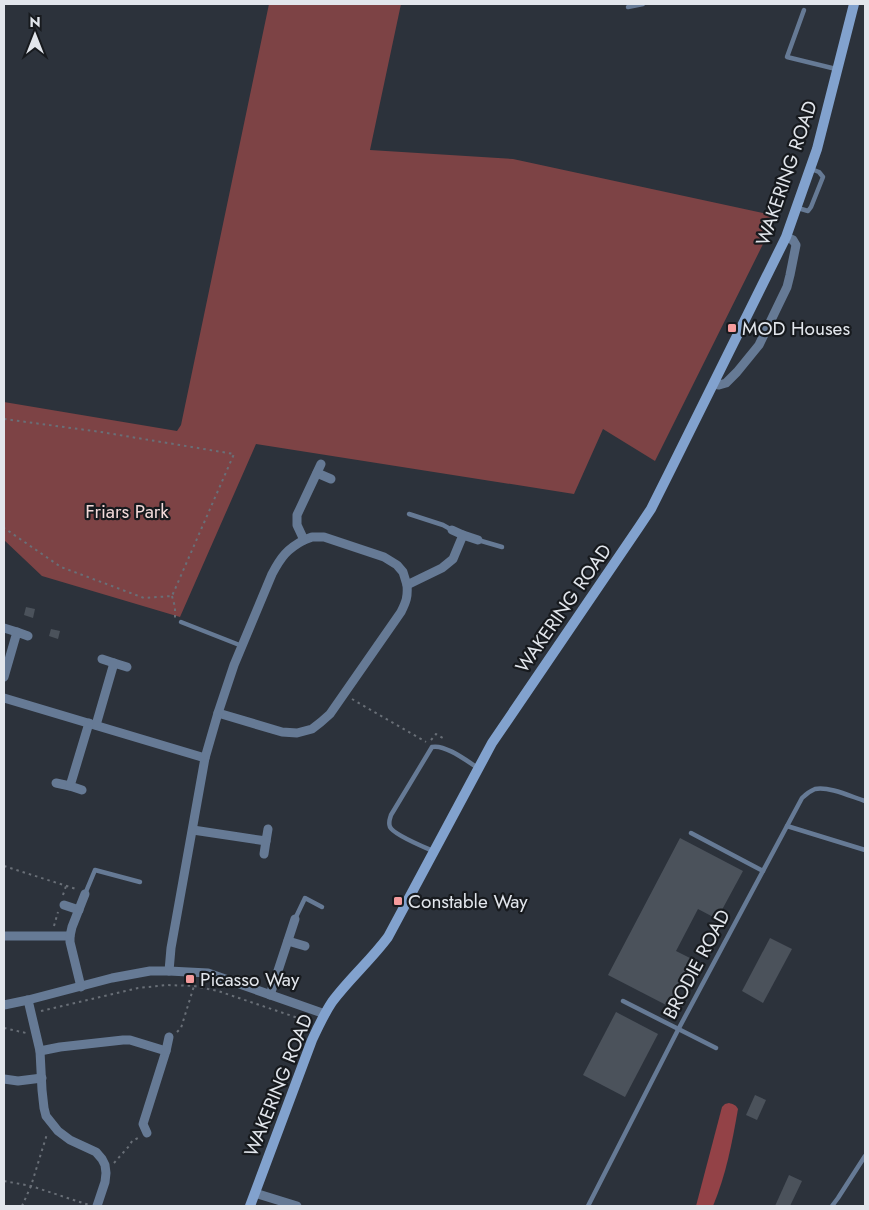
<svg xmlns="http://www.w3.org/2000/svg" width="869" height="1210" viewBox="0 0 869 1210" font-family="Jost,sans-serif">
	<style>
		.green { fill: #7d4345 }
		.forest { fill: #934247 }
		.building { fill: #4b525b }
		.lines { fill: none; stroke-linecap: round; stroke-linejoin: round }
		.path { stroke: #696f77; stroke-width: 2; stroke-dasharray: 2.5 4; stroke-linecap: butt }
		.lane { stroke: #667a95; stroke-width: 4.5 }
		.street { stroke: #667a95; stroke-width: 9 }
		.secondary { stroke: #82a2ce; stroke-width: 10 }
		.poi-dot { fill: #f59b9c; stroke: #171a1e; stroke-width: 2 }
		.labels { text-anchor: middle; stroke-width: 4.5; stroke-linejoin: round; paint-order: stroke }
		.street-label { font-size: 19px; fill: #e2e6ec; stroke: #171a1e }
		.poi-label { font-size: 19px; fill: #e2e6ec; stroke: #171a1e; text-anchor: start }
		.park-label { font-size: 19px; fill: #f3dada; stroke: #171a1e }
	</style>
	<rect width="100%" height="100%" fill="#2c323b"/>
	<polygon class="green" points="269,4 401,4 370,150 513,159 777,216 655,461 603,429 574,494 256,444 180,617 42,576 4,540 4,402 177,431 181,425"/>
	<path class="forest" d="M729,1103C733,1104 736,1105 738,1109C732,1143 726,1175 713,1206H696L722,1107L725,1104Z"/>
	<g class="building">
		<polygon points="26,607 35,609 33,618 24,615"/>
		<polygon points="51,629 60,631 58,639 49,636"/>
		<polygon points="680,838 743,871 717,919 698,909 676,951 694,960 670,1007 608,975"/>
		<polygon points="770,938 792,949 763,1003 742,991"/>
		<polygon points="616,1012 658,1034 625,1097 583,1075"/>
		<polygon points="755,1095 766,1100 757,1120 746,1115"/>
		<polygon points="789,1175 802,1181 790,1206 775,1206"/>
	</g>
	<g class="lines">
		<g class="path">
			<polyline points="4,419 101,432 234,454 172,596 144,598 61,567 4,528"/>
			<polyline points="172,596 175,607 175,619"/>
			<polyline points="352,699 426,742"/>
			<polyline points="431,740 436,734 446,740"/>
			<polyline points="4,866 76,889"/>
			<polyline points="63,895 66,886"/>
			<polyline points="54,926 58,912"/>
			<polyline points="41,1011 138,988 167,985 194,986 218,991 307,1021 308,1018"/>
			<polyline points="4,1028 26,1033"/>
			<polyline points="177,1032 181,1028 194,986"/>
			<polyline points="114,1163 130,1145 132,1141 138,1138"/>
			<polyline points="4,1181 31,1186 89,1205"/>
			<polyline points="22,1206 31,1186 47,1134"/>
		</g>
		<g class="lane">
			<polyline points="628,7 643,4"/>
			<polyline points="804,10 787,57 836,69"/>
			<polyline points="798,208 808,211 811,207 823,177 819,172 811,169"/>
			<polyline points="409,514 443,525 452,530"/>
			<polyline points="478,540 502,547"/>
			<polyline points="181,622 242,646"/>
			<polyline points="787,826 865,850"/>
			<polyline points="691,833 763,871"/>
			<path d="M433,851C424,847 394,835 390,827C388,822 390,819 391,815L432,747C445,744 467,761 478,768"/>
			<polyline points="85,894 95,870 140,882"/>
			<polyline points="295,919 305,898 322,907"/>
			<polyline points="623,1001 716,1048"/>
			<path d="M588,1206L679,1028L802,798C806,794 810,791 815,789C829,786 852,797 865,801"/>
			<polyline points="832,1206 838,1198 865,1156"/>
		</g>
		<g class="street">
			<polyline points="713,384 719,385 726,383 737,372 759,345 787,287 790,275 796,245 793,240 786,237"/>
			<polyline points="317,473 331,479"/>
			<polyline points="452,530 463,535"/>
			<polyline points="304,540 312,537 324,537 384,557 397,565 403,572 407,585 442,568 453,559 463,535 478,540"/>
			<polyline points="4,628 17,632"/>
			<polyline points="102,659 114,663"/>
			<polyline points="4,677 17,632 28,636"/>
			<polyline points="4,698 205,758"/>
			<path d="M218,713L282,732L297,733L312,729L321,722L330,714L401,612C406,602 408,597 407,585"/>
			<polyline points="96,725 114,663 127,667"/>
			<polyline points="56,783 70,786"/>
			<polyline points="82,790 70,786 89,723"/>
			<polyline points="193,830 266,841 268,829"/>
			<polyline points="264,854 266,841"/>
			<polyline points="64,905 79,910"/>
			<polyline points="4,936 70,936 70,942 81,987"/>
			<polyline points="70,936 72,927 85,894"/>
			<polyline points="288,941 305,946"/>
			<path d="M169,971L171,948L205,758L218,713L234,665L272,574C281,557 287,549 304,540L297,525V515L321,464"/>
			<polyline points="270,995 295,919"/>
			<polyline points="28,1000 40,1051 42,1090 44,1108 46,1116 58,1131 70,1140 96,1152 102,1159 105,1165 106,1173 105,1182 97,1206"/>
			<polyline points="4,1005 28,1000 112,978 150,971 169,971 208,973 325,1014"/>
			<polyline points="40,1051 60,1047 123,1040 130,1040 166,1051 143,1124 147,1133"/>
			<polyline points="166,1051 169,1037"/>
			<polyline points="4,1079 18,1081 42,1078"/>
			<polyline points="255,1193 297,1206"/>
		</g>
		<path class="secondary" d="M250,1206L312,1040C318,1027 324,1014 332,1002C349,979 371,960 388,937L492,743L639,527L651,509L670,471L786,237L817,149L854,4"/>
	</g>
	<g class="poi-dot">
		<rect x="727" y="323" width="10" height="10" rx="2.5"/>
		<rect x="393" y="896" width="10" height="10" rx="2.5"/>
		<rect x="185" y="974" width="10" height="10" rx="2.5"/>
	</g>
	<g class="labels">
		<g class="street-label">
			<text transform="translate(786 173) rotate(-71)" y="7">WAKERING ROAD</text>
			<text transform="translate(563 608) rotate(-55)" y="7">WAKERING ROAD</text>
			<text transform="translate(696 964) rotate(-62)" y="7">BRODIE ROAD</text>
			<text transform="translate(278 1085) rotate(-68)" y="7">WAKERING ROAD</text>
		</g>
		<g class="poi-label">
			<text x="742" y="335">MOD Houses</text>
			<text x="408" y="908">Constable Way</text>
			<text x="200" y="986">Picasso Way</text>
		</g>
		<g class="park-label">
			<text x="127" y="518">Friars Park</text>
		</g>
	</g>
	<rect width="869" height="1210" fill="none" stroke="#e2e6ec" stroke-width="10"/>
	<g transform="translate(35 35)" stroke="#171a1e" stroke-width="4" paint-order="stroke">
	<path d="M0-4L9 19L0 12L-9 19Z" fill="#e2e6ec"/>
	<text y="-8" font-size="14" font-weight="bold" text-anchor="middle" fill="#e2e6ec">N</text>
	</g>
</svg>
